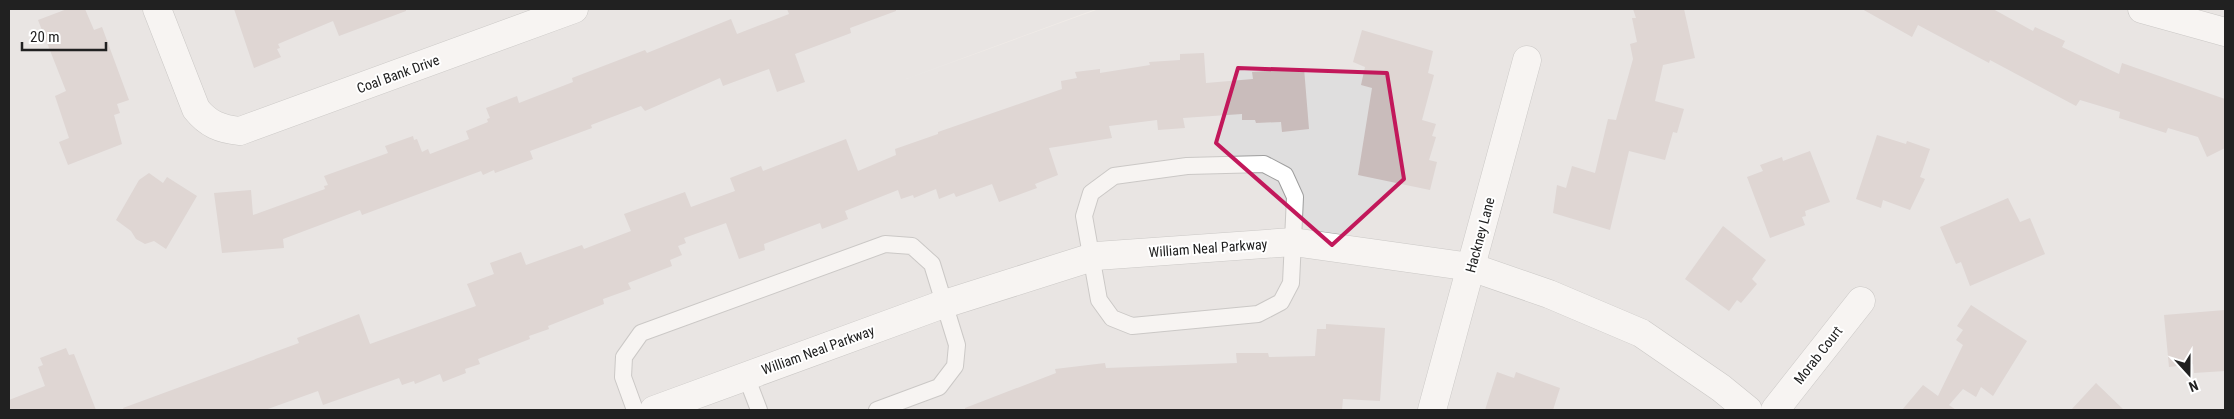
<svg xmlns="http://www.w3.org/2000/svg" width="2234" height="419" viewBox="0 0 2234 419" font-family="'Roboto Condensed',sans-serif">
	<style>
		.residential { fill: #dfdede }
		.building { fill: #c9bcbb }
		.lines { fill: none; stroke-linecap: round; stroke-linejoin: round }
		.lane-casing { stroke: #9e9e9e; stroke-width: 18 }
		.street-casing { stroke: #9e9e9e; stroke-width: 29 }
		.lane { stroke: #fff; stroke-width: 16 }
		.street { stroke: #fff; stroke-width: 28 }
		.marked { fill: none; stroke: #c2185b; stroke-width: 4; stroke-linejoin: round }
		.labels { text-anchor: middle; stroke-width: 4; stroke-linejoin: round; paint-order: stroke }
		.street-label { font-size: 14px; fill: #212121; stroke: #fff }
	</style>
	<rect width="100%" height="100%" fill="#f1ebe7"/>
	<polygon class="residential" points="9,9 1096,9 906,79 1099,9 2225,9 2225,410 9,410"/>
	<g class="building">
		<polygon points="67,9 85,9 94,30 102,27 129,100 117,104 120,113 114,115 122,144 68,165 59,142 69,138 55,96 66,91 38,20"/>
		<polygon points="234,9 406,9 406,11 339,36 333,21 278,44 280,48 277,49 281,57 254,68"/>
		<polygon points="787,9 896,9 896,11 850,28 851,33 795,54 805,82 777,92 769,69 723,86 720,78 645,111 641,106 591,125 592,128 530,151 533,159 495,173 494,170 483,175 481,171 362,215 360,210 283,239 284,248 222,253 214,193 251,190 253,215 325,189 324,186 328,185 324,176 388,153 385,146 413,136 414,140 417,139 422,152 428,149 430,154 469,139 466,131 488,122 487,119 490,118 486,108 517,96 519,103 573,82 572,78 645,50 647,53 731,19 737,34 789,14"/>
		<polygon points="1633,9 1684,9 1695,58 1663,65 1655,101 1684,109 1677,133 1673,132 1665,160 1629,151 1610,230 1553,213 1557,185 1566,188 1572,166 1595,173 1608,119 1616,120 1633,59 1630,44 1637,42 1632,18 1636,18"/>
		<polygon points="1862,9 1993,9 2033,31 2035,27 2065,41 2062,47 2119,74 2122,63 2225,99 2225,148 2207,157 2198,137 2168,128 2166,133 2119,118 2120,112 2080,100 2076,106 1990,60 1989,63 1918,25 1912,37"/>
		<polygon points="1362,30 1433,51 1428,73 1434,75 1422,120 1436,124 1432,136 1436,137 1429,160 1437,162 1430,190 1358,175 1372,88 1361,85 1365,67 1353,62"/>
		<polygon points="1204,53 1206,83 1253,79 1252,72 1304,68 1309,129 1282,132 1281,122 1256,123 1255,120 1242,120 1242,114 1183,118 1185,128 1158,130 1157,120 1109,126 1112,138 1049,148 1058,175 1035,184 1037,188 999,202 992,184 956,197 954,193 939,199 936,189 914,198 913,195 901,199 898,190 845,211 848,219 822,229 820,223 764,244 765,250 739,259 726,223 684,238 686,243 678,246 682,255 670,260 672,266 628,283 631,289 603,299 604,304 548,326 549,329 529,336 530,339 478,359 480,364 465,369 466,373 443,382 440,374 415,384 414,381 402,385 399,378 323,405 318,391 265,410 124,410 123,408 299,343 297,338 359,314 370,344 476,306 467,284 494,274 490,263 521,252 526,265 582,245 584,249 631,231 624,214 685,192 691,207 735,191 730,178 761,166 763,171 846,139 858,171 896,155 895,149 938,134 938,132 1062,89 1061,81 1077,78 1075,72 1100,69 1100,73 1150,65 1149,62 1180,60 1180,54"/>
		<polygon points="1877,135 1906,144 1907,141 1930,149 1920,177 1925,179 1910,210 1883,200 1881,208 1856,199"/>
		<polygon points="1810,151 1830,202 1805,211 1806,216 1802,217 1805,225 1770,238 1747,177 1763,171 1760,165 1782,157 1783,161"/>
		<polygon points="149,173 163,183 167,177 197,196 166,249 154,241 145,244 136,239 131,231 116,220 139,180"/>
		<polygon points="2008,198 2020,222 2030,218 2045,254 1970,286 1961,262 1956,264 1940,227"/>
		<polygon points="1723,226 1766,260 1752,279 1757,284 1741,303 1737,300 1729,311 1685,279"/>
		<polygon points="1971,305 2027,341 1993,396 1981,387 1976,397 1963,389 1949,405 1956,410 1902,410 1923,385 1938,396 1963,345 1956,340 1963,330 1957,326"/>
		<polygon points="2225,310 2225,371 2194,373 2193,364 2169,367 2164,315"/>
		<polygon points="1326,324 1385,328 1380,401 1343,399 1342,410 965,410 965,408 1056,373 1055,369 1105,363 1106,368 1237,363 1236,353 1268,353 1269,357 1315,356 1317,329 1326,329"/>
		<polygon points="66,348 69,355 74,354 96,410 9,410 9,400 45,386 38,367 43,365 40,358"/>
		<polygon points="1497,372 1514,378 1516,372 1560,388 1553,410 1485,410"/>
		<polygon points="2096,383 2124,410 2071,410"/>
	</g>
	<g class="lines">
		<defs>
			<g id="lane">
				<polygon points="1264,164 1285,175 1295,197 1291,283 1281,302 1258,314 1132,326 1112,318 1099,300 1084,216 1091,193 1114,176 1187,166"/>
				<polyline points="746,376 759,410"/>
				<polyline points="635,410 623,377 624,357 641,333 885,244 912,246 932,264 957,345 955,366 939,387 877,410"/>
			</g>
			<g id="street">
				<path d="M157,9L196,109C208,124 220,129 240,131L574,9"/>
				<polyline points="2142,9 2225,32"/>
				<polyline points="654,410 938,306 1096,256 1293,242 1471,267 1549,294 1641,333 1721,388 1748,410"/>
				<polyline points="1432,410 1527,60"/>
				<polyline points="1775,410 1861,301"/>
			</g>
		</defs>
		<use href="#lane" class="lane-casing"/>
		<use href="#street" class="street-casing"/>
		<use href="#lane" class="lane"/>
		<use href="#street" class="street"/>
	</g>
	<path d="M0 0H2234V419H0ZM1238,68L1387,73L1404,179L1332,245L1216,143Z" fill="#f1ebe7" fill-opacity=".55" fill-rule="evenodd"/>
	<path class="marked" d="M1238,68L1387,73L1404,179L1332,245L1216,143Z"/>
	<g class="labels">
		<g class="street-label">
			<text transform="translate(398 74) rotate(-20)" y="5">Coal Bank Drive</text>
			<text transform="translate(1480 235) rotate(-75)" y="5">Hackney Lane</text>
			<text transform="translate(1208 248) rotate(-4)" y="5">William Neal Parkway</text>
			<text transform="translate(818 350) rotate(-20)" y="5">William Neal Parkway</text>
			<text transform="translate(1818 355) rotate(-52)" y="5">Morab Court</text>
		</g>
	</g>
	<rect width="2234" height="419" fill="none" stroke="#212121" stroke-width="20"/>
	<g transform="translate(2189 374) rotate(159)" stroke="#ffffff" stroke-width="4" paint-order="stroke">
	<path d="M0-4L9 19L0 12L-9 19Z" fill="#212121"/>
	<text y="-8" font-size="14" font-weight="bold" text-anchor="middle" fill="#212121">N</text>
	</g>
	<path d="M22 42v8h84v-8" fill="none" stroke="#212121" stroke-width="2.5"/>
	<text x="30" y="42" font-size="15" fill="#212121" stroke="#ffffff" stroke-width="4" paint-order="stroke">20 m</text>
</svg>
